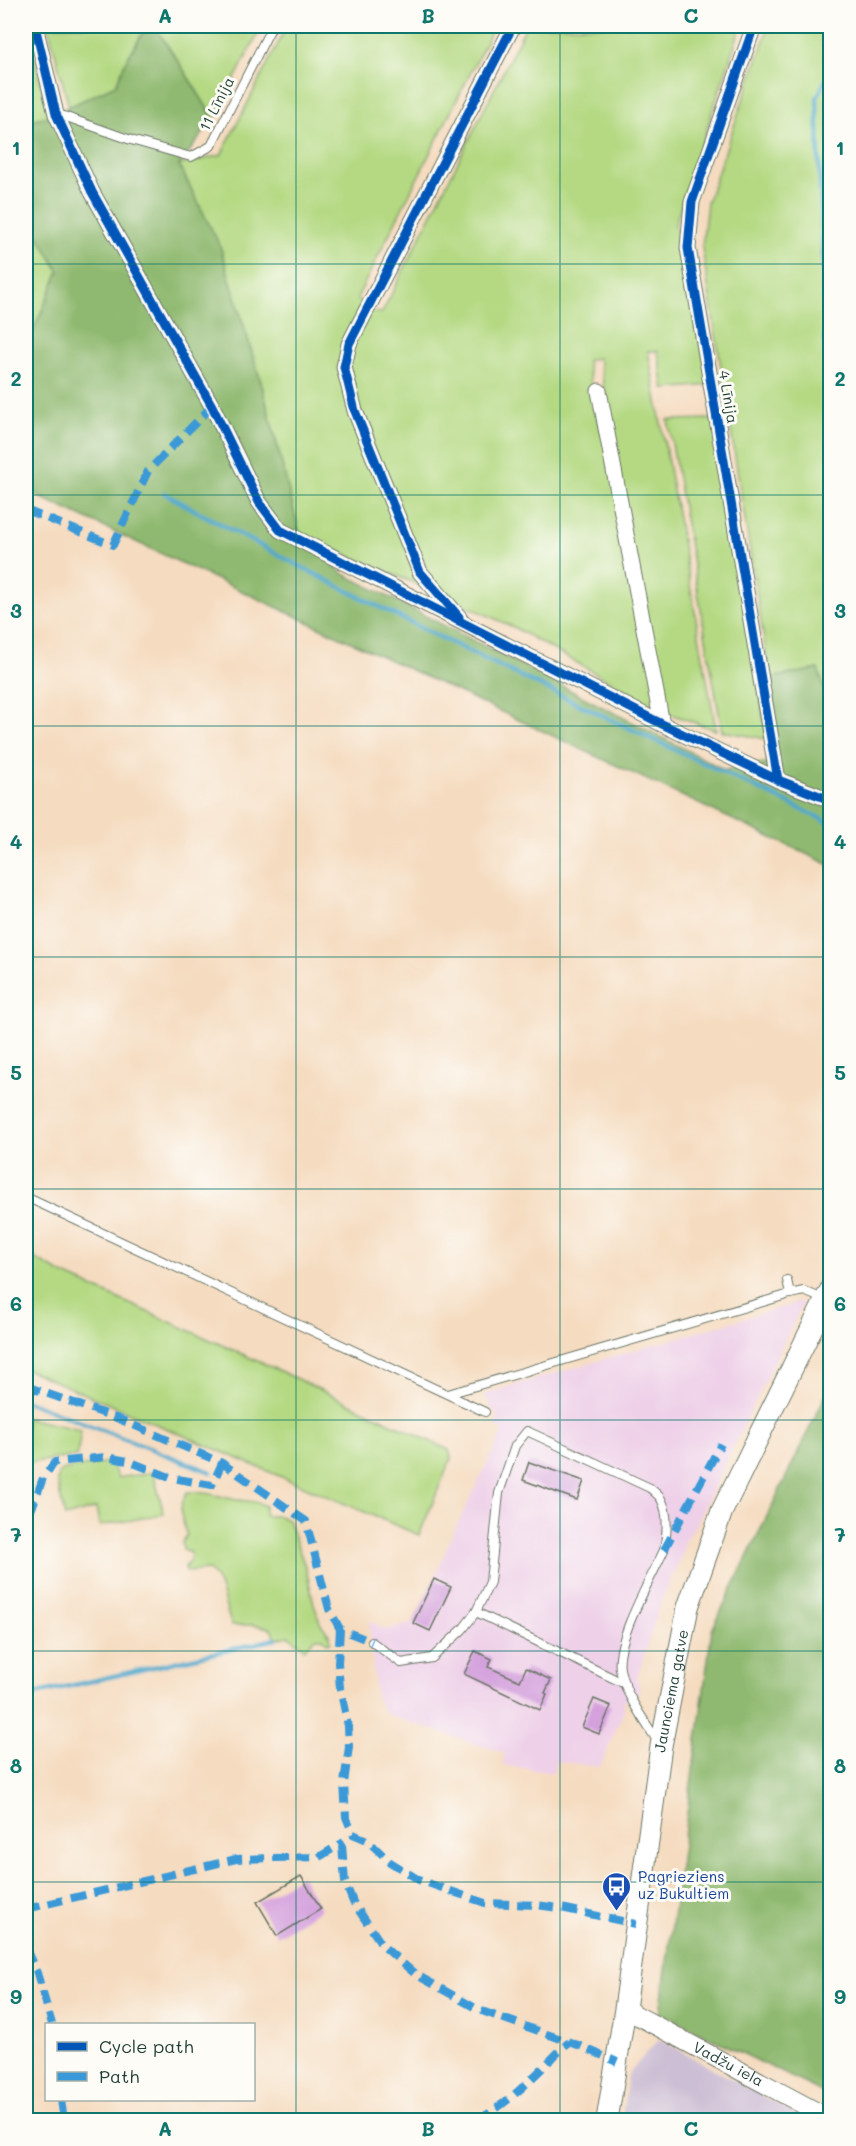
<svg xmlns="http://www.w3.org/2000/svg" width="856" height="2146" viewBox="0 0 856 2146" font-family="Mali,sans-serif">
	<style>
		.built { fill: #eed0e8 }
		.industrial { fill: #ccbed4 }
		.green { fill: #b4d982; stroke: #6a8b5b; stroke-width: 1.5; fill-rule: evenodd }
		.forest { fill: #8fb970; stroke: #577b52; stroke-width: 1.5 }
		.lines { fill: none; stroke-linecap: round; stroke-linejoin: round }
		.stream { stroke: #4fa8cc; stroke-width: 4.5 }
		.building { fill: #d4a1dd }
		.service-casing { stroke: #6a7465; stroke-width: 10 }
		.minor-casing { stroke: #6a7465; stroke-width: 17 }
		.tertiary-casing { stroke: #6a7465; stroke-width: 20 }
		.secondary-casing { stroke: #6a7465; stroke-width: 23 }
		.service { stroke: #fff; stroke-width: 8 }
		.minor { stroke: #fff; stroke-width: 15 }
		.tertiary { stroke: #fff; stroke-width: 18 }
		.secondary { stroke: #fff; stroke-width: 21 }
		.quiet { stroke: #3a99d8; stroke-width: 8; stroke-dasharray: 15 8; stroke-linecap: butt }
		.cycleway-casing { stroke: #fdfcf7; stroke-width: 13 }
		.cycleway { stroke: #0057b8; stroke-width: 9 }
		.grid { fill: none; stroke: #0f766e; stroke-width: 1.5; stroke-opacity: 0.55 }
		.labels { text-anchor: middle; stroke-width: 6; stroke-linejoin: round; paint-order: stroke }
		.street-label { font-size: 15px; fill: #1f3d34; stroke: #fdfcf7 }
		.transit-label { font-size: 15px; fill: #164399; stroke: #fdfcf7; text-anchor: start }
		.neatline { fill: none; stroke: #0f766e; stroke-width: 2 }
		.grid-label { font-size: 20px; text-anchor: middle; font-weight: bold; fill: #0f766e }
	</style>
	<rect width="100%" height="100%" fill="#fdfcf7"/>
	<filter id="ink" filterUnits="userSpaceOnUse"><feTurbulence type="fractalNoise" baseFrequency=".0167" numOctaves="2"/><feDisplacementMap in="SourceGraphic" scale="12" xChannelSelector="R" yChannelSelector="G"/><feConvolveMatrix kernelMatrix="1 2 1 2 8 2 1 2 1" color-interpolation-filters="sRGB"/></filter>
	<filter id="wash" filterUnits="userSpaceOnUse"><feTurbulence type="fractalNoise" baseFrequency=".008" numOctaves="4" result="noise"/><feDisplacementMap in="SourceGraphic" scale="24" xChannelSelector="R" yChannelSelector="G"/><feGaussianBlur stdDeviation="1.35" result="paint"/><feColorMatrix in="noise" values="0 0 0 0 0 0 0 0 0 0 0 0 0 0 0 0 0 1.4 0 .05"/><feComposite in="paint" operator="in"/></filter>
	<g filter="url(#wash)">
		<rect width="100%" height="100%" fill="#f5dbbf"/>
		<polygon class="built" points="804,1301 694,1528 685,1540 683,1552 660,1604 637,1678 640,1691 624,1702 624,1711 600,1767 556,1761 553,1773 503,1765 504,1753 387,1715 376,1698 369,1621 386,1630 413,1623 434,1579 452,1535 503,1431 494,1426 498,1418 484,1394"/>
		<polygon class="industrial" points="659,2039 806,2120 622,2120 628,2074"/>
		<g class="green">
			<polygon points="26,26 49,116 26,121"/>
			<polygon points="48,26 147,26 126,61 116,85 69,107"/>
			<polygon points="154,26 262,26 214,119 180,64"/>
			<path d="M287,26H494L357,298L373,312L382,313L526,26H741L675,224L710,385L664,389L658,351H648L716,730L665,712L515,628L459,602L300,535L262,386L220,246L179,165L221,155ZM598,358L599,359L629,526L595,408L587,360Z"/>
			<polygon points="769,26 830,26 830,700 828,700 818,669 770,678 702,247 707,203"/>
			<polygon points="26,215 59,271 26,348"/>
			<polygon points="716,419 767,739 722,731 668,420"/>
			<polygon points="26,1254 65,1275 280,1371 449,1450 451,1459 419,1535 26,1369"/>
			<polygon points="26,1418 81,1430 77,1456 26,1463"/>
			<polygon points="110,1462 118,1478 153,1472 164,1514 100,1526 96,1508 65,1517 57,1481 60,1471 66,1469"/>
			<path d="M187,1492C206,1492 214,1495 232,1499C244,1502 254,1499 265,1506V1516H279L288,1520L306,1569L314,1604L320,1623L330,1636L331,1642L327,1643L323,1638H316L305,1648L289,1636L276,1639L271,1628L253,1625H232C224,1608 223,1583 209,1570L186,1572L185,1567L191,1558L190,1552L183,1549L182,1543L187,1535C181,1516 177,1511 187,1492Z"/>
		</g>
		<g class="forest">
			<polygon points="147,26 154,26 180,64 214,119 179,165 220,246 262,386 300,535 342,573 725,770 769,762 759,680 818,669 828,700 830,700 830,865 31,493 26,499 26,348 59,271 26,215 26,121 49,116 116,85 126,61"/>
			<polygon points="830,1386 830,2096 660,2013 712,1630"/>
		</g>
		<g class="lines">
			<g class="stream">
				<polyline points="830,71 817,98 826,356 830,379"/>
				<path d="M164,493C380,614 607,717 830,823"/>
				<polyline points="26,1401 211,1472"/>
				<polyline points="26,1696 276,1639"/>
			</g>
		</g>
		<g id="blocks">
			<g class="building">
				<polygon points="529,1462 584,1481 577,1500 523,1480"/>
				<polygon points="434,1579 451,1587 430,1631 413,1623"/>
				<polygon points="475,1651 492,1659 488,1667 520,1681 526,1668 551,1680 545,1693 547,1694 540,1710 464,1674"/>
				<polygon points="594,1699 611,1706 599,1734 582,1727"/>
				<polygon points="301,1876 321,1909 277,1936 257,1902"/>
			</g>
		</g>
	</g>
	<g filter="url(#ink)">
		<use href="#blocks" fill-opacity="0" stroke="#6a7465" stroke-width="1.5"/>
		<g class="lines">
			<defs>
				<g id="service">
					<polyline points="58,114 131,140 191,157 211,146 272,26"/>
					<polyline points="26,1197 485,1412"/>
					<polyline points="787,1280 790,1294"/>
					<polyline points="448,1394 790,1294 804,1291 823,1299"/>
					<polyline points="476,1612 625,1684"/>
					<path d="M372,1642L401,1663L432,1658L463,1629L476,1612L490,1582L499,1493L515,1446L527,1431L650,1488C653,1491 659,1495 661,1499C669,1513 667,1534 664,1550C651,1579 615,1640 620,1669C625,1695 644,1720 658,1742"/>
				</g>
				<g id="minor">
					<polyline points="35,26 56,114 92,192 212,406 259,502 280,530 662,724 778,780 830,800"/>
					<polyline points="754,26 692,202 688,248 778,780"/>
					<polyline points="599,391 662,724"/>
					<polyline points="459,617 420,572 355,411 344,367 349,344 513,26"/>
				</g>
				<g id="tertiary">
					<path id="s1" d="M625,2009L830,2119"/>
				</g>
				<g id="secondary">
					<path id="s2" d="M607,2120L625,2009L661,1746L688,1607L722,1511L830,1291"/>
				</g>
			</defs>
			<use href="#service" class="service-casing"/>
			<use href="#minor" class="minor-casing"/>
			<use href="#tertiary" class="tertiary-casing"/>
			<use href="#secondary" class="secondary-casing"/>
			<use href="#service" class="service"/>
			<use href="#minor" class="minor"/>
			<use href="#tertiary" class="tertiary"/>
			<use href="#secondary" class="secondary"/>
			<g class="quiet">
				<polyline points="26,510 113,545 148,471 212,406"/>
				<polyline points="26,1386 119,1419 222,1463 306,1521 329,1609 340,1629 372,1642"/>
				<polyline points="26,1509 32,1508 43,1478 55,1462 106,1457 128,1461 172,1478 212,1485 222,1463"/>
				<polyline points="664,1550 721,1444"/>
				<polyline points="340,1629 338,1663 340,1688 348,1726 349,1747 344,1783 346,1817 353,1834 367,1840 390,1862 419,1880 485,1903 536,1905 566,1909 636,1924"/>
				<polyline points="342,1845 345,1882 353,1902 383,1946 415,1974 479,2010 578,2045 617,2062"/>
				<polyline points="26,1909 236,1859 319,1857 344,1842"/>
				<polyline points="26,1949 37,1973 52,2024"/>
				<polyline points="61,2100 64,2120"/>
				<path d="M477,2120C513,2102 540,2069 569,2042"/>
			</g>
			<defs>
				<g id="cycleway">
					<polyline points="35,26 56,114 92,192 212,406 259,502 280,530 662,724 778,780 830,800"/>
					<polyline points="754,26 692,202 688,248 778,780"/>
					<polyline points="459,617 420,572 355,411 344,367 349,344 513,26"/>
				</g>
			</defs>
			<use href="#cycleway" class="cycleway-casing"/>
			<use href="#cycleway" class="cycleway"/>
		</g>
	</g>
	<path class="grid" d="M296,26V2120M560,26V2120M26,264H830M26,495H830M26,726H830M26,957H830M26,1189H830M26,1420H830M26,1651H830M26,1882H830"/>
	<defs>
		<symbol id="bus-pin" viewBox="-11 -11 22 30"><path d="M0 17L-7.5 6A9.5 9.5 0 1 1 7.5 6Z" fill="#1a4fb4" stroke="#fdfcf7"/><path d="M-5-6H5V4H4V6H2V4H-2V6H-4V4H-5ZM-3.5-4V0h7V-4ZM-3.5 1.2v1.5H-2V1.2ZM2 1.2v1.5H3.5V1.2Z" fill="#fff"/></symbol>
	</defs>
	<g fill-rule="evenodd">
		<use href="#bus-pin" x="600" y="1870" width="33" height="45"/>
	</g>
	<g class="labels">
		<g class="street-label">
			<text transform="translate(217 104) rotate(-63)" y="5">11 Līnija</text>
			<text transform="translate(728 397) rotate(80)" y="5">4 Līnija</text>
			<text dy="5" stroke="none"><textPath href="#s2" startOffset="434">Jaunciema gatve</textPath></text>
			<text dy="5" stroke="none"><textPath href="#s1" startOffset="117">Vadžu iela</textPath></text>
		</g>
		<g class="transit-label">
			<text x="638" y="1882">Pagrieziens<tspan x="638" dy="17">uz Bukultiem</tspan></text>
		</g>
	</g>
	<rect width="856" height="2146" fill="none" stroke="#fdfcf7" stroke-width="66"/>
	<rect x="45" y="2023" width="210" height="78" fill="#fdfcf7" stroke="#a4b0a9" stroke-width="1.5"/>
	<rect x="57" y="2042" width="30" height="9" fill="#0057b8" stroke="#a4b0a9" stroke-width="1.5"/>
	<text x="99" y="2053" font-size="18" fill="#1f3d34">Cycle path</text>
	<rect x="57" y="2072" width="30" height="9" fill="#3a99d8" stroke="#a4b0a9" stroke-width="1.5"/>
	<text x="99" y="2083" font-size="18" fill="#1f3d34">Path</text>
	<rect x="33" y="33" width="790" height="2080" class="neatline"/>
	<g class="grid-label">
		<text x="165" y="23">A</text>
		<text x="428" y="23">B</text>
		<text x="691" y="23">C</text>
		<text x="16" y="155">1</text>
		<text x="840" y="155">1</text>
		<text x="16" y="386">2</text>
		<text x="840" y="386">2</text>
		<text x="16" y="618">3</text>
		<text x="840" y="618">3</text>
		<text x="16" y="849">4</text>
		<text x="840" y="849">4</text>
		<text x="16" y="1080">5</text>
		<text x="840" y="1080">5</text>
		<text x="16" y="1311">6</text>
		<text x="840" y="1311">6</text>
		<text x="16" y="1542">7</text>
		<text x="840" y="1542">7</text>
		<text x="16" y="1773">8</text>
		<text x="840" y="1773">8</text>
		<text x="16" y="2004">9</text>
		<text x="840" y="2004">9</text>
		<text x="165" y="2136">A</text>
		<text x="428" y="2136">B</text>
		<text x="691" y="2136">C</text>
	</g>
</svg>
